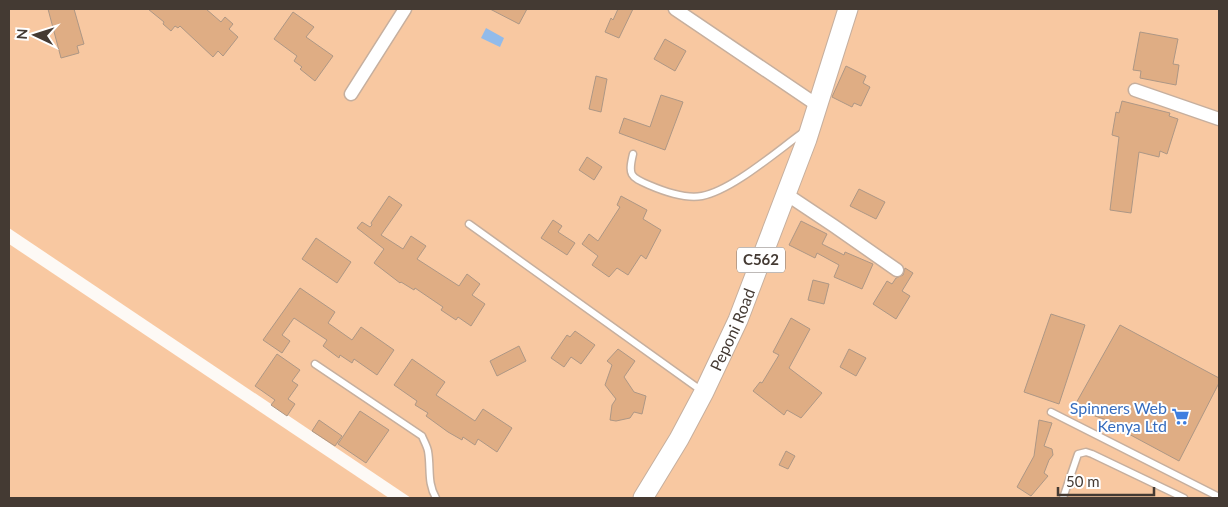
<svg xmlns="http://www.w3.org/2000/svg" width="1228" height="507" viewBox="0 0 1228 507" font-family="Lato,sans-serif">
	<style>
		.green { fill: #f8c8a1 }
		.water { fill: #92bbea }
		.building { fill: #dfad84; stroke: #ad9785 }
		.lines { fill: none; stroke-linecap: round; stroke-linejoin: round }
		.service-casing { stroke: #c6af9e; stroke-width: 9 }
		.minor-casing { stroke: #c6af9e; stroke-width: 15 }
		.primary-casing { stroke: #c6af9e; stroke-width: 21 }
		.service { stroke: #fff; stroke-width: 6 }
		.minor { stroke: #fff; stroke-width: 12 }
		.primary { stroke: #fff; stroke-width: 19 }
		.labels { text-anchor: middle; stroke-width: 4; stroke-linejoin: round; paint-order: stroke }
		.shield { fill: #fff; stroke: #7c7570; stroke-width: 1 }
		.shield-label { font-size: 15px; font-weight: bold; fill: #443a33 }
		.street-label { font-size: 16px; fill: #443a33; stroke: #fff }
		.shop-label { font-size: 16px; fill: #366cbe; stroke: #fff; text-anchor: end }
	</style>
	<rect width="100%" height="100%" fill="#fdf9f5"/>
	<g class="green">
		<polygon points="9,9 1219,9 1219,498 411,498 9,228"/>
		<polygon points="9,244 389,498 9,498"/>
	</g>
	<polygon class="water" points="486,28 504,38 500,47 481,38"/>
	<g class="building">
		<polygon points="48,9 74,9 84,44 77,46 79,53 61,58"/>
		<polygon points="148,9 206,9 221,22 225,17 233,24 229,29 238,37 223,56 218,51 213,57 180,26 178,28 175,26 171,31 163,24 164,22"/>
		<polygon points="490,9 527,9 519,24"/>
		<polygon points="618,9 633,9 619,38 605,32 611,18 613,20"/>
		<polygon points="293,12 314,27 306,37 333,56 315,81 300,69 302,67 294,61 297,56 274,39"/>
		<polygon points="1140,32 1178,39 1173,64 1179,65 1176,85 1140,78 1141,71 1133,70"/>
		<polygon points="665,39 686,51 675,71 654,59"/>
		<polygon points="846,66 866,76 863,83 870,87 861,106 854,103 852,107 832,97"/>
		<polygon points="596,76 607,79 601,112 589,109"/>
		<polygon points="661,95 683,102 665,150 619,133 624,118 650,127"/>
		<polygon points="1122,101 1170,113 1169,116 1178,119 1167,154 1160,151 1159,157 1139,152 1131,213 1110,210 1119,137 1112,135 1116,112 1119,113"/>
		<polygon points="587,157 602,167 594,180 579,170"/>
		<polygon points="859,189 885,202 876,219 850,206"/>
		<polygon points="389,196 402,205 381,235 403,249 411,236 426,246 417,259 459,286 467,274 480,284 472,295 485,304 471,326 458,317 456,320 441,310 443,307 415,288 414,290 401,282 400,283 374,263 384,249 357,228 362,222 370,227 372,225 371,223"/>
		<polygon points="621,196 647,210 643,219 661,230 646,259 641,255 628,275 617,268 609,277 592,265 598,256 582,244 589,234 598,241 620,207 617,205"/>
		<polygon points="553,220 562,226 558,232 575,243 567,255 541,238"/>
		<polygon points="801,221 827,234 822,244 844,255 845,252 873,264 862,289 834,277 839,265 817,253 815,258 789,245"/>
		<polygon points="316,238 351,262 337,283 302,259"/>
		<polygon points="905,268 913,273 902,291 910,296 896,319 873,304 887,281 892,284 896,278 903,275"/>
		<polygon points="813,280 829,284 824,304 808,300"/>
		<polygon points="300,288 335,312 328,323 352,340 361,327 394,350 377,375 354,359 352,363 340,355 339,358 323,346 327,340 294,318 282,335 290,341 282,353 263,340"/>
		<polygon points="1051,314 1085,325 1059,404 1024,392"/>
		<polygon points="791,318 810,329 789,368 822,393 801,418 787,410 784,415 753,391 760,382 762,383 779,355 773,352"/>
		<polygon points="1120,325 1219,378 1219,383 1179,461 1125,432 1127,427 1095,416 1075,405"/>
		<polygon points="575,331 595,345 581,364 571,357 564,367 551,358 567,335 570,337"/>
		<polygon points="519,346 526,361 497,376 490,361"/>
		<polygon points="618,349 635,361 624,377 634,392 646,396 642,414 634,412 630,418 616,421 610,420 612,405 616,399 605,385 612,365 607,361"/>
		<polygon points="849,349 866,358 856,376 840,367"/>
		<polygon points="277,354 300,370 292,381 298,385 288,399 295,404 287,416 271,405 275,400 255,386"/>
		<polygon points="412,359 445,382 436,395 475,421 483,409 512,428 497,452 478,439 475,445 463,437 462,440 448,432 426,416 428,413 415,405 417,401 394,385"/>
		<polygon points="360,411 389,430 366,463 338,444"/>
		<polygon points="319,420 342,436 335,446 312,431"/>
		<polygon points="1039,420 1052,423 1044,446 1052,449 1053,455 1049,460 1044,473 1048,476 1031,496 1017,487 1034,456"/>
		<polygon points="786,451 795,456 788,469 779,465"/>
	</g>
	<g class="lines">
		<defs>
			<g id="service">
				<path d="M633,154C628,175 630,177 649,185C663,191 686,199 702,196C733,190 778,150 805,131"/>
				<polyline points="469,224 702,391"/>
				<path d="M315,364L422,436C424,441 427,446 428,451C431,468 427,483 436,498"/>
				<polyline points="1051,412 1219,497"/>
				<polyline points="1063,498 1078,454 1086,452 1092,454 1184,498"/>
			</g>
			<g id="minor">
				<polyline points="675,9 817,105"/>
				<polyline points="1135,90 1219,119"/>
				<polyline points="351,94 405,9"/>
				<polyline points="786,194 834,226 897,270"/>
			</g>
			<g id="primary">
				<path id="s1" d="M643,498L679,439L704,392L738,320L807,139L848,9"/>
			</g>
		</defs>
		<use href="#service" class="service-casing"/>
		<use href="#minor" class="minor-casing"/>
		<use href="#primary" class="primary-casing"/>
		<use href="#service" class="service"/>
		<use href="#minor" class="minor"/>
		<use href="#primary" class="primary"/>
	</g>
	<defs>
		<symbol id="supermarket-bare" viewBox="-9 -9 18 18"><path d="M-6-5.5h2.5l.6 2H6L4.5 2H-2.5L-4.4-4H-6ZM-1.5 3.2a1.3 1.3 0 1 0 .1 0ZM3 3.2a1.3 1.3 0 1 0 .1 0Z" fill="#3f7fe0" stroke="#fff" stroke-width="2.5" paint-order="stroke"/></symbol>
	</defs>
	<g fill-rule="evenodd">
		<use href="#supermarket-bare" x="1168" y="404" width="25" height="25"/>
	</g>
	<g class="labels">
		<rect class="shield" x="737" y="247.5" width="48" height="25" rx="4"/>
		<g class="shield-label">
			<text x="761" y="265">C562</text>
		</g>
		<g class="street-label">
			<text dy="6" stroke="none"><textPath href="#s1" startOffset="191">Peponi Road</textPath></text>
		</g>
		<g class="shop-label">
			<text x="1167" y="414">Spinners Web<tspan x="1167" dy="18">Kenya Ltd</tspan></text>
		</g>
	</g>
	<rect width="1228" height="507" fill="none" stroke="#443a33" stroke-width="20"/>
	<g transform="translate(35 35) rotate(274)" stroke="#ffffff" stroke-width="4" paint-order="stroke">
	<path d="M0-4L9 19L0 12L-9 19Z" fill="#443a33"/>
	<text y="-8" font-size="14" font-weight="bold" text-anchor="middle" fill="#443a33">N</text>
	</g>
	<path d="M1058 487v8h96v-8" fill="none" stroke="#443a33" stroke-width="2.5"/>
	<text x="1066" y="487" font-size="15" fill="#443a33" stroke="#ffffff" stroke-width="4" paint-order="stroke">50 m</text>
</svg>
